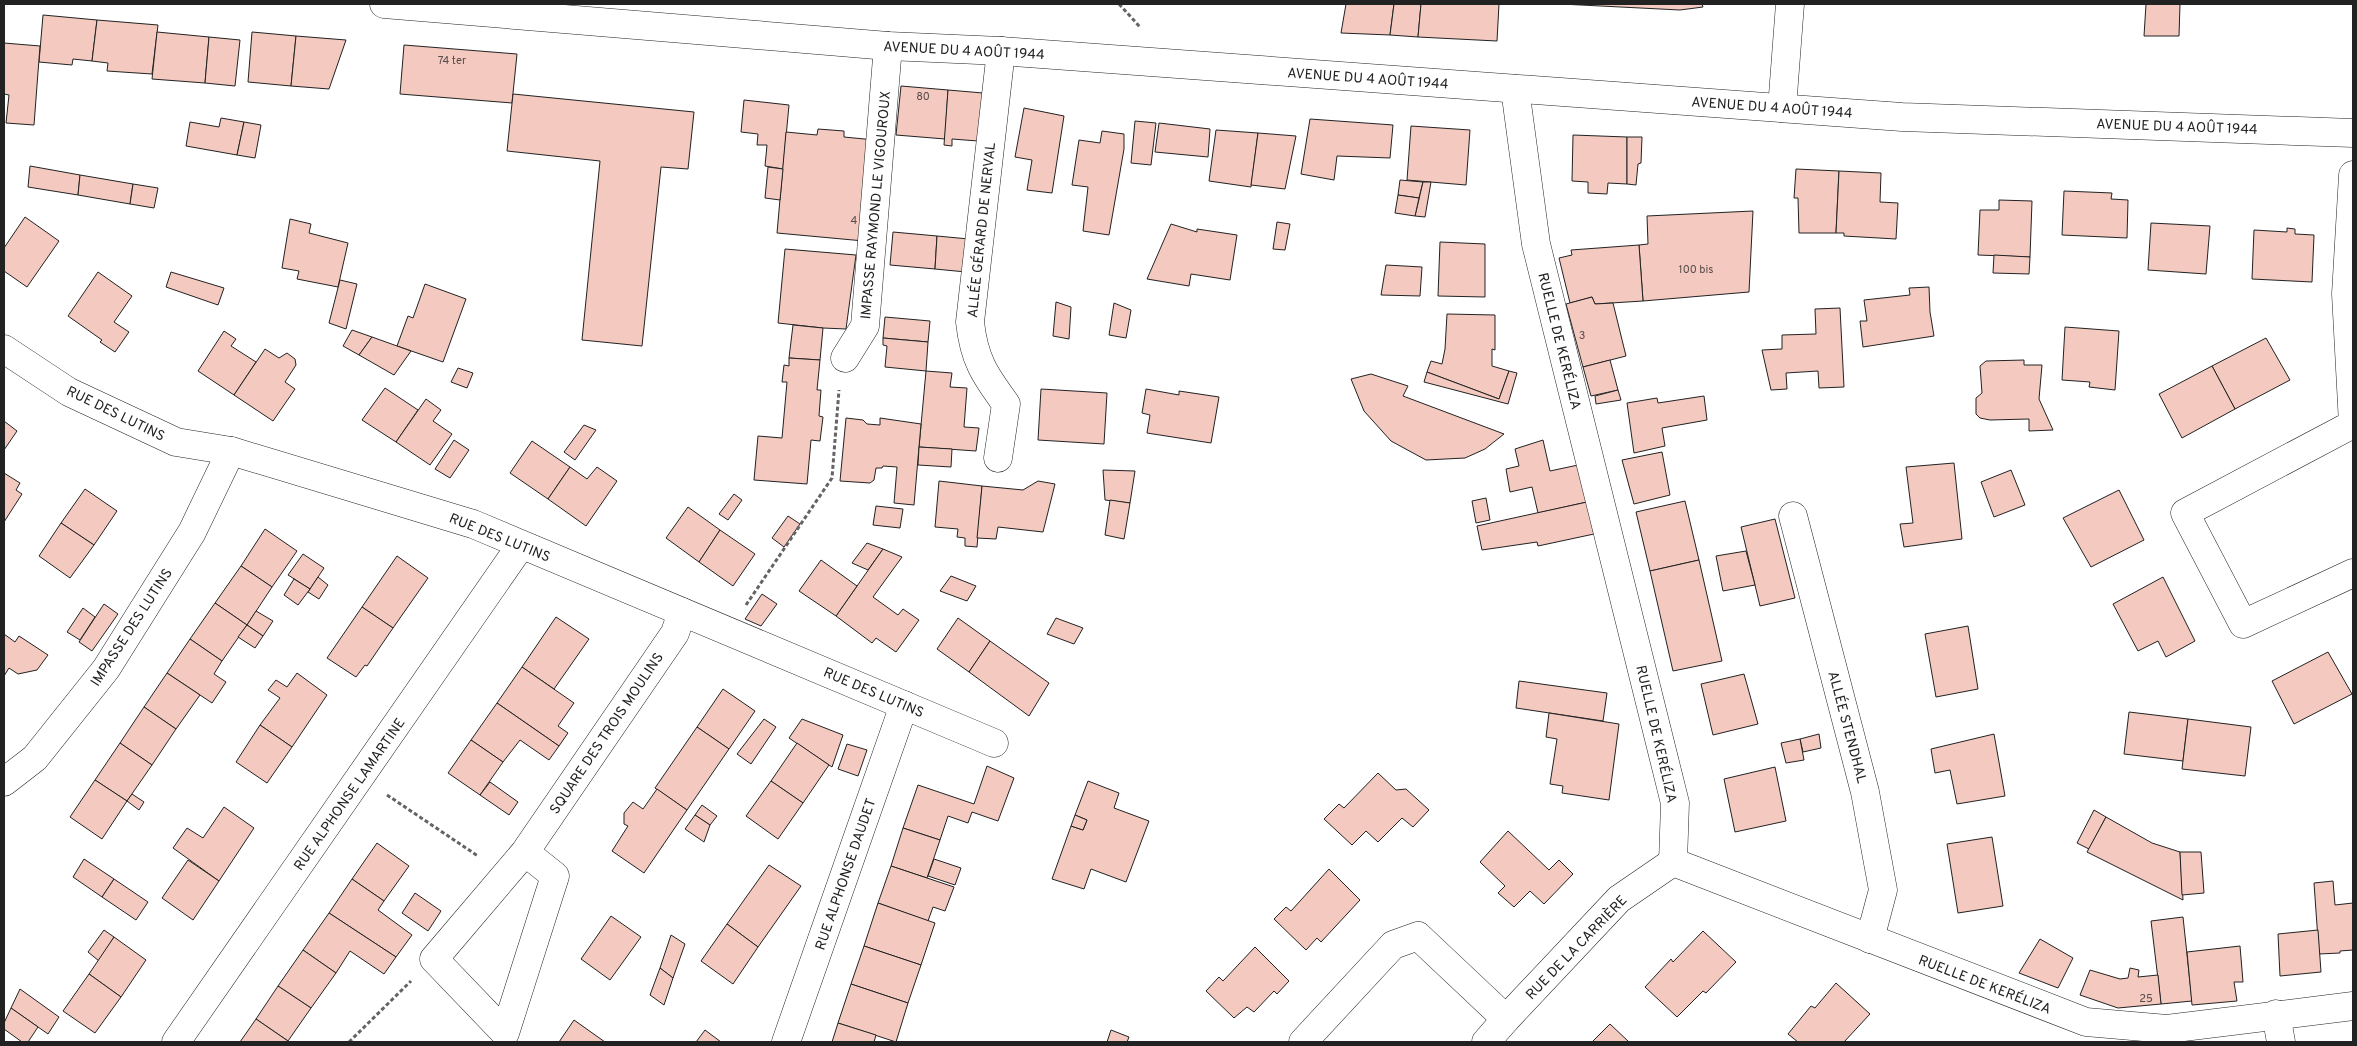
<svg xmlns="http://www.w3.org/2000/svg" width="2357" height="1046" viewBox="0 0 2357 1046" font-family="Overpass,sans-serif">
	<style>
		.building { fill: #f3c9c0; stroke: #222 }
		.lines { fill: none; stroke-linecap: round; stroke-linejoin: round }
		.minor-casing { stroke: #222; stroke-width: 29 }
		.path { stroke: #646464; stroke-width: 3; stroke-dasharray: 4 2.5; stroke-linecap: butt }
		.minor { stroke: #fff; stroke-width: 28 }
		.labels { text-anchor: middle; stroke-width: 4; stroke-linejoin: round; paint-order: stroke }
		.number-label { font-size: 11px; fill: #564c4a }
		.street-label { font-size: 14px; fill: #222; stroke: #fff }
	</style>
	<rect width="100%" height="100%" fill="#fff"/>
	<g class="building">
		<polygon points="1346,4 1394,4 1390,35 1341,33"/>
		<polygon points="1394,4 1421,4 1418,37 1390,35"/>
		<polygon points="1421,4 1499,4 1497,41 1418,37"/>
		<polygon points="1561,4 1702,4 1703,7 1680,10"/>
		<polygon points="2146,4 2180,4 2179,36 2144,36"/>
		<polygon points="43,15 97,20 92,61 73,59 72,65 39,62"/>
		<polygon points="97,20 158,25 152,74 107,71 108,63 92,61"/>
		<polygon points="157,32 209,37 205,83 152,79"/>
		<polygon points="252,32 296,36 291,86 248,82"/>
		<polygon points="296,36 346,40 329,89 291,86"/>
		<polygon points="209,37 240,40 235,86 205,83"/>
		<polygon points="4,43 40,46 34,125 6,123 9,95 4,94"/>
		<polygon points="404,45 517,54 512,103 400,94"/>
		<polygon points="901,86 948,90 945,139 896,135"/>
		<polygon points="948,90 983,93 978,141 952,139 952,146 944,145"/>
		<polygon points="513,94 694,112 688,169 661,167 642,346 582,340 600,161 507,151"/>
		<polygon points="744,100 789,105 783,169 765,166 767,145 757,145 758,134 741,132"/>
		<polygon points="1024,108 1064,116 1052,193 1027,190 1032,160 1015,157"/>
		<polygon points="221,118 244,122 237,155 186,146 190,122 219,127"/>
		<polygon points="1310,119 1393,125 1390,158 1337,156 1334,180 1301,174"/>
		<polygon points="1135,121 1156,123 1151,165 1131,163"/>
		<polygon points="244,122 261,125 255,158 237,155"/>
		<polygon points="1159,123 1210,129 1208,157 1155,152"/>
		<polygon points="1411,126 1470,130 1466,185 1407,180"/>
		<polygon points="818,129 844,131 844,137 875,140 864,241 777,233 786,132 817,135"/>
		<polygon points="1216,130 1258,133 1251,187 1209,181"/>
		<polygon points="1102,131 1124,134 1124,149 1109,235 1083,231 1088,187 1072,185 1079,140 1100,143"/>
		<polygon points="1258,133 1296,136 1285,189 1251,185"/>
		<polygon points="1573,135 1627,137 1627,184 1608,183 1607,194 1588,193 1588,182 1572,181"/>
		<polygon points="1627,137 1642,137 1641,163 1638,164 1636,185 1627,184"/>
		<polygon points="30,166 80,175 78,195 28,187"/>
		<polygon points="768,167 783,169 780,200 765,198"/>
		<polygon points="1796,169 1839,171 1836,233 1799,233 1798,198 1794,198"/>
		<polygon points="1839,171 1881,173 1880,202 1898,203 1896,239 1844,236 1844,233 1836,233"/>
		<polygon points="80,175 133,184 130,204 78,195"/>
		<polygon points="1400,180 1423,182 1419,198 1398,195"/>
		<polygon points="1423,182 1431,182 1425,217 1415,216"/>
		<polygon points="133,184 158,188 154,208 130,204"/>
		<polygon points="2064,191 2112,193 2111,199 2128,200 2127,238 2062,235"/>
		<polygon points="1398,195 1419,198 1415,216 1395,213"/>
		<polygon points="1999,200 2032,201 2030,257 1978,255 1980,210 1999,210"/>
		<polygon points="1753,211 1749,292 1643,301 1639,245 1648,244 1647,216"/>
		<polygon points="25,217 59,241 27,287 4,271 4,248"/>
		<polygon points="290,219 311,224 309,233 348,243 338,287 297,279 299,271 282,268"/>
		<polygon points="1277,222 1290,224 1285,250 1273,249"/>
		<polygon points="2151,223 2210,226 2206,274 2148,270"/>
		<polygon points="1171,224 1197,232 1197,229 1237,235 1230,280 1191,274 1189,286 1147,279"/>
		<polygon points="2287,228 2295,229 2295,234 2314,235 2312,282 2252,279 2254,230 2287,232"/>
		<polygon points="893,232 937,236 935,269 890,265"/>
		<polygon points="937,236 969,239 966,272 935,269"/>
		<polygon points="1440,242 1485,244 1485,297 1438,296"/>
		<polygon points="1639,245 1643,301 1595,304 1592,297 1570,303 1559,258 1572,255 1571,250"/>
		<polygon points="785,249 856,255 846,329 823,328 778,323"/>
		<polygon points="1994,255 2030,257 2029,274 1993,273"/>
		<polygon points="1386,265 1422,267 1420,296 1381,295"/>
		<polygon points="98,272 132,296 114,322 129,332 115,352 100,342 102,340 68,316"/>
		<polygon points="171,272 224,288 218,305 166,287"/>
		<polygon points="340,280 357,284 346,329 329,323"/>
		<polygon points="425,284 466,299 443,362 397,346 408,316 413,318"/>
		<polygon points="1929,287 1930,312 1934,336 1863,347 1860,321 1867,321 1864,300 1910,295 1909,288"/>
		<polygon points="1592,297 1595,304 1613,303 1626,356 1583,367 1566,304"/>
		<polygon points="1056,302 1071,307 1069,339 1053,336"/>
		<polygon points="1114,303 1131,310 1126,338 1109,335"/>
		<polygon points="1840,308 1844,387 1819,388 1818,371 1786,373 1787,389 1771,390 1762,350 1782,349 1782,335 1816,334 1815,309"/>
		<polygon points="1447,314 1495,315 1495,350 1492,349 1492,366 1509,371 1499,399 1427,372 1431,361 1442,364 1445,349"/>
		<polygon points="885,317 930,321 928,342 883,338"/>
		<polygon points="793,325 823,328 820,360 789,358"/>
		<polygon points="2065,327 2119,331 2115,390 2089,387 2090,382 2062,380"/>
		<polygon points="352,330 372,337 359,355 343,346"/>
		<polygon points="224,331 236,339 231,346 256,362 234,395 198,371"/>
		<polygon points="372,337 411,351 394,375 359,355"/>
		<polygon points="883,338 928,342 926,371 885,367 887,346 883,345"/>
		<polygon points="2266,338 2290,380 2235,409 2212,366"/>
		<polygon points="265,349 279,358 287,353 295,359 296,365 285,382 295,389 273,421 234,395"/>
		<polygon points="789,358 820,360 817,390 821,390 819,416 823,417 820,441 811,440 807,484 754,480 758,436 782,438 787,382 782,382 784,365 789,366"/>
		<polygon points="1610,360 1618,390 1591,396 1583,367"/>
		<polygon points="2024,360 2024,365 2042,365 2039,399 2053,430 2029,431 2029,419 1990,420 1980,418 1976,414 1976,398 1982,393 1980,366 1986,361"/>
		<polygon points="2212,366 2235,409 2182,438 2159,394"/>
		<polygon points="458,368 473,373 467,388 451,382"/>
		<polygon points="926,371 952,373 950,387 967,388 964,427 979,428 976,451 919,447"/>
		<polygon points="1509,371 1517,373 1508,404 1424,382 1427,372 1499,399"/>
		<polygon points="1371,374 1408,386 1403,396 1504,434 1485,449 1465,458 1426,460 1391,441 1364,411 1351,379"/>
		<polygon points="385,388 418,410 396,442 362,420"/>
		<polygon points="1041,389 1107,393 1104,444 1038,440"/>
		<polygon points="1146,389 1179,395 1179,391 1219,397 1211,443 1147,433 1150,415 1142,413"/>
		<polygon points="1618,390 1621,400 1596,404 1595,396"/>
		<polygon points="1704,396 1707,420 1662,428 1665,446 1634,453 1627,403 1657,398 1658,403"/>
		<polygon points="426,399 441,410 433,421 452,434 430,465 396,442"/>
		<polygon points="846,418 863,420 867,424 880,425 880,418 921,424 914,505 894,503 897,467 883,466 882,468 876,468 874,480 870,483 840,481"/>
		<polygon points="4,421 17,431 4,450"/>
		<polygon points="584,425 596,430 575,460 564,452"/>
		<polygon points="454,440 469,450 450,478 435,469"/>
		<polygon points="1543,440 1550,471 1578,465 1587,502 1538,513 1532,487 1510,492 1506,469 1519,466 1515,449"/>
		<polygon points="532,441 570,467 548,499 510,473"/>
		<polygon points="919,447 952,449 951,467 918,465"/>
		<polygon points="1662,452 1670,495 1634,504 1622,460"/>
		<polygon points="1954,463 1962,539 1904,547 1900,524 1913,523 1906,467"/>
		<polygon points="570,467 587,479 597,467 617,481 586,526 548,499"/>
		<polygon points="1103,470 1135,471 1130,503 1105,500"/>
		<polygon points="2011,470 2025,505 1994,517 1981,482"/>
		<polygon points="4,473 20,483 16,490 22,494 4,522"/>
		<polygon points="939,481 982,486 977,547 965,546 965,538 957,537 958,529 935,527"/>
		<polygon points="1038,481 1055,484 1043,532 998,527 996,539 977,538 982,486 1023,490"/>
		<polygon points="85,489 117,511 94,545 61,523"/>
		<polygon points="2119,490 2144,540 2091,567 2063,518"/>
		<polygon points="734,494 742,500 728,520 719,514"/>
		<polygon points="1486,498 1490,520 1476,523 1472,501"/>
		<polygon points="1110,500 1130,503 1124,539 1105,535"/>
		<polygon points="1685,501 1699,560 1650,571 1636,512"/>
		<polygon points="1587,502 1594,534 1538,546 1537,542 1482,550 1477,526"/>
		<polygon points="876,506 903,509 900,528 873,525"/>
		<polygon points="688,507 720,530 699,562 666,538"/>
		<polygon points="788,516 800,524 784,547 772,538"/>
		<polygon points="1775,519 1795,598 1760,606 1741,527"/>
		<polygon points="61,523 94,545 70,578 39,556"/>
		<polygon points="265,529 297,551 272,587 241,566"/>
		<polygon points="720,530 755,554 733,586 699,562"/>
		<polygon points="867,543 883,549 868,570 852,563"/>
		<polygon points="883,549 902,557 873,597 898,615 903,609 919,620 896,652 876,638 872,643 836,616"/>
		<polygon points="1746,551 1755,585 1723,591 1716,556"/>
		<polygon points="303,554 324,568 310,589 288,575"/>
		<polygon points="397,556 428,578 393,628 362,607"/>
		<polygon points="821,560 857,586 836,616 799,591"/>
		<polygon points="1699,560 1722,661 1673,671 1650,571"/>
		<polygon points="241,566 272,587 247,625 215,603"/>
		<polygon points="951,576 976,586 967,601 940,591"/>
		<polygon points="318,577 328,585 319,599 308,592"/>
		<polygon points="2163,577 2195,641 2166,657 2158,641 2138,651 2113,604"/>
		<polygon points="294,579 310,589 298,605 284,595"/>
		<polygon points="762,594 777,604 761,626 745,619"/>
		<polygon points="215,603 247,625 222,661 190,639"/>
		<polygon points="104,604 118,614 92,651 79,642"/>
		<polygon points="362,607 393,628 367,666 365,665 356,677 327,658"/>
		<polygon points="83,608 95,617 80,640 67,632"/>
		<polygon points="256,611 273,621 263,636 247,625"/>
		<polygon points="556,617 589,639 554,689 522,667"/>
		<polygon points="958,618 990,641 969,672 937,649"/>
		<polygon points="1056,618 1083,628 1074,644 1047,634"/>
		<polygon points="247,625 263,636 255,648 238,637"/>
		<polygon points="1968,626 1978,689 1936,697 1925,634"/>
		<polygon points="4,634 15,642 19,636 48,655 37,670 18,674 9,668 4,676"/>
		<polygon points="190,639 222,661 214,674 226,682 212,703 167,673"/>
		<polygon points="990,641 1049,683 1029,716 969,672"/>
		<polygon points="2328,652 2352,694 2294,724 2272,681"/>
		<polygon points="522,667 574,703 558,726 568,733 559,746 497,703"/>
		<polygon points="167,673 200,695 176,729 144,707"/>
		<polygon points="297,673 327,695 292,747 260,725 280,698 268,690 276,680 287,687"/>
		<polygon points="1744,674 1758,724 1713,735 1701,684"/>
		<polygon points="1519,681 1607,693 1603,721 1516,708"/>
		<polygon points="723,689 755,711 729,749 697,727"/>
		<polygon points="497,703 559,746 549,760 520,740 503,762 471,740"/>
		<polygon points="144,707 176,729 152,765 120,743"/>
		<polygon points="2129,712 2188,719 2183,761 2124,754"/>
		<polygon points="1549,713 1619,724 1609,800 1562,793 1563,786 1550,784 1557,739 1546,737"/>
		<polygon points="764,719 776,727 751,764 737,754"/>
		<polygon points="802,719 843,735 832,767 789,738"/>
		<polygon points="2188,719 2251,727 2245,776 2182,769"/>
		<polygon points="260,725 292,747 267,783 236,762"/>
		<polygon points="697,727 729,749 687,810 655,788"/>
		<polygon points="1819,734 1821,748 1803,752 1800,739"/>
		<polygon points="1994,734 2005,796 1957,804 1950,770 1935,773 1931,749"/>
		<polygon points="1800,739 1804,760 1786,763 1781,743"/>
		<polygon points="471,740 503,762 480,795 448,773"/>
		<polygon points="120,743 152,765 127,801 95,780"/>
		<polygon points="797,743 829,765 803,803 771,781"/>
		<polygon points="847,744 867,750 858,776 838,769"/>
		<polygon points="987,766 1014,778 998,821 972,812 968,823 948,816 940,840 903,828 918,785 974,804"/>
		<polygon points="1775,767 1786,821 1735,832 1724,779"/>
		<polygon points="1378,773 1396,790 1406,789 1429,810 1413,827 1402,818 1378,842 1366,831 1352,845 1324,819 1339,804 1344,808"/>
		<polygon points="95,780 127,801 102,839 70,817"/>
		<polygon points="771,781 803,803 778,839 746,816"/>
		<polygon points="1088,781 1119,793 1114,808 1149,821 1126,882 1091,869 1084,889 1052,879 1071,826 1083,830 1087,820 1075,815"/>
		<polygon points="490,782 518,802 509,815 480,795"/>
		<polygon points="657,789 687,810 644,873 612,851 628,826 624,824 624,813 633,802 643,809"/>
		<polygon points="132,794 144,802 139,810 127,801"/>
		<polygon points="702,805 717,816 710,825 695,815"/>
		<polygon points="224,807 254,828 219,881 173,848 187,828 203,838"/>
		<polygon points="2094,810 2106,817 2089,849 2077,843"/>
		<polygon points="695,815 710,825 704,842 685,829"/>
		<polygon points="1075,815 1087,820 1083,830 1071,826"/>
		<polygon points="2106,817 2152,843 2180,852 2183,900 2087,852"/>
		<polygon points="903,828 940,840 927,878 891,866"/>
		<polygon points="1508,831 1549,870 1559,860 1573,874 1544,904 1530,891 1514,907 1498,893 1505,886 1480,862"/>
		<polygon points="1992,837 2003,906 1958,913 1947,844"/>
		<polygon points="377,843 409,866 384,901 352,879"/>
		<polygon points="2180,852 2201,852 2204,893 2182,895"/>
		<polygon points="84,859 114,879 102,897 73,877"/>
		<polygon points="934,859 961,868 955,885 928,876"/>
		<polygon points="188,860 219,881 193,920 162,898"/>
		<polygon points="769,865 801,886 758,947 727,924"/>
		<polygon points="891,866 954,887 945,911 933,907 928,921 878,903"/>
		<polygon points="1329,869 1360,900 1321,942 1317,938 1306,950 1274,919 1286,907 1291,911"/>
		<polygon points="114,879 148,902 136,920 102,897"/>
		<polygon points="352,879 384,901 378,910 412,935 396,957 329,913"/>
		<polygon points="2333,881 2335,905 2353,903 2353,950 2340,951 2340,953 2319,954 2314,883"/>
		<polygon points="415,893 441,911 428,931 402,913"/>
		<polygon points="878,903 935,923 921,965 864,946"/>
		<polygon points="329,913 396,957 384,974 350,951 336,973 303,950"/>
		<polygon points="611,916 641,937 610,980 581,959"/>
		<polygon points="2183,917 2192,1001 2161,1004 2151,921"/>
		<polygon points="727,924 758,947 733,984 701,961"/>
		<polygon points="104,930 114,937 99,961 88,952"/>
		<polygon points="2318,930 2321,972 2280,976 2278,934"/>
		<polygon points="1703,931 1736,962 1706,993 1703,991 1677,1017 1645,987 1671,959 1673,962"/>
		<polygon points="671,935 685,944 673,978 660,968"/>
		<polygon points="114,937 146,960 121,997 89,974"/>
		<polygon points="2040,939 2073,958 2058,988 2019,973"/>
		<polygon points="864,946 921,965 908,1003 851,984"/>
		<polygon points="2240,946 2243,982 2234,982 2237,1001 2192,1005 2187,952"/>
		<polygon points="1255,947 1289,981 1277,994 1274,991 1254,1012 1247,1007 1234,1018 1206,991 1219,977 1223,981"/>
		<polygon points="303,950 336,973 311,1008 278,986"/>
		<polygon points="660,968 673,978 664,1005 650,995"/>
		<polygon points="2130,968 2139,970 2138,977 2158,975 2161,1004 2118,1008 2080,995 2090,970 2120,979 2128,978"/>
		<polygon points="89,974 121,997 95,1033 63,1011"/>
		<polygon points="1836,983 1870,1014 1844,1042 1798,1042 1788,1034 1811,1006 1815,1008"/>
		<polygon points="851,984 908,1003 896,1042 838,1023"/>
		<polygon points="278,986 311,1008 288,1041 256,1019"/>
		<polygon points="20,989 59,1017 48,1034 11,1008"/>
		<polygon points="11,1008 38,1027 28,1042 22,1042 4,1029 4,1023"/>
		<polygon points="256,1019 288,1041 287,1042 240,1042"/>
		<polygon points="574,1020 605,1042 559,1042"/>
		<polygon points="838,1023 876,1035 874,1042 832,1042"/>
		<polygon points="1610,1024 1629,1042 1592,1042"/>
		<polygon points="705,1030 721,1042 696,1042"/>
		<polygon points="1111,1030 1129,1037 1127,1042 1107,1042"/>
	</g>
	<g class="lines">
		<defs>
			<g id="minor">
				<polyline points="384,4 888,46 1001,51 1902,117 2353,133"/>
				<polyline points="1515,89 1536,244 1675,803 1673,862"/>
				<polyline points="1782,108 1790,4"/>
				<polyline points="2353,175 2346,294 2353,424"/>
				<polyline points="4,349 69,392 176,442 231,451 473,524 994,743"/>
				<polyline points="845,358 865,326 888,46"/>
				<polyline points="2353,424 2185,513 2243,624 2353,573"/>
				<path d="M998,458L1006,404C984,374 974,359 970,322L1001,51"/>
				<polyline points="1793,516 1865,792 1883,890 1870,939"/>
				<polyline points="4,782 35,758 106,669 192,532 231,451"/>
				<polyline points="525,852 555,876 505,1033 434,959 525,852 675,633 682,612"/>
				<polyline points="1673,862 2086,1022 2167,1029 2353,1006"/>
				<polyline points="2276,1014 2281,1042"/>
				<polyline points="1506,1019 1619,899 1673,862"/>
				<polyline points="176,1042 521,545"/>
				<polyline points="786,1042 904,705"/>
				<polyline points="1303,1042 1393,945 1418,936 1506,1019 1486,1042"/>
			</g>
		</defs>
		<use href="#minor" class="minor-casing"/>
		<g class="path">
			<polyline points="1119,4 1140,27"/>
			<polyline points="746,605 832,478 839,390"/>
			<polyline points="387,795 478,856"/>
			<polyline points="349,1042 411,981"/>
		</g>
		<use href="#minor" class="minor"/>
	</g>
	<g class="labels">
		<g class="number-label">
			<text x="452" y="64">74 ter</text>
			<text x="923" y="100">80</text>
			<text x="854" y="224">4</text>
			<text x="1696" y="273">100 bis</text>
			<text x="1582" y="339">3</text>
			<text x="2146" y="1002">25</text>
		</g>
		<g class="street-label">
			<text transform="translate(964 50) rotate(3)" y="5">AVENUE DU 4 AOÛT 1944</text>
			<text transform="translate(1368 78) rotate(4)" y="5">AVENUE DU 4 AOÛT 1944</text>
			<text transform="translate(1772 107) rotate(4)" y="5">AVENUE DU 4 AOÛT 1944</text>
			<text transform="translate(2177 126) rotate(2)" y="5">AVENUE DU 4 AOÛT 1944</text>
			<text transform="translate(875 205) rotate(-85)" y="5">IMPASSE RAYMOND LE VIGOUROUX</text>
			<text transform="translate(981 230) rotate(-84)" y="5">ALLÉE GÉRARD DE NERVAL</text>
			<text transform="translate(1560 341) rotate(76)" y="5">RUELLE DE KERÉLIZA</text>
			<text transform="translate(116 413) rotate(26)" y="5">RUE DES LUTINS</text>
			<text transform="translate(500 537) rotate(22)" y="5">RUE DES LUTINS</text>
			<text transform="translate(131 627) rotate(-57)" y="5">IMPASSE DES LUTINS</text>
			<text transform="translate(874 692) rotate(23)" y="5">RUE DES LUTINS</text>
			<text transform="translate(1848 727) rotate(75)" y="5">ALLÉE STENDHAL</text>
			<text transform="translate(606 733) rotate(-56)" y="5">SQUARE DES TROIS MOULINS</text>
			<text transform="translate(1657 734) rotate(77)" y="5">RUELLE DE KERÉLIZA</text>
			<text transform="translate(349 794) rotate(-55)" y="5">RUE ALPHONSE LAMARTINE</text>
			<text transform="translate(845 874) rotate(-71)" y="5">RUE ALPHONSE DAUDET</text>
			<text transform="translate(1576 947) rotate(-46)" y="5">RUE DE LA CARRIÈRE</text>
			<text transform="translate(1985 984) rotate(21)" y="5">RUELLE DE KERÉLIZA</text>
		</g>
	</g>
	<rect width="2357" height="1046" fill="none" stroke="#222222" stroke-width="10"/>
</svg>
